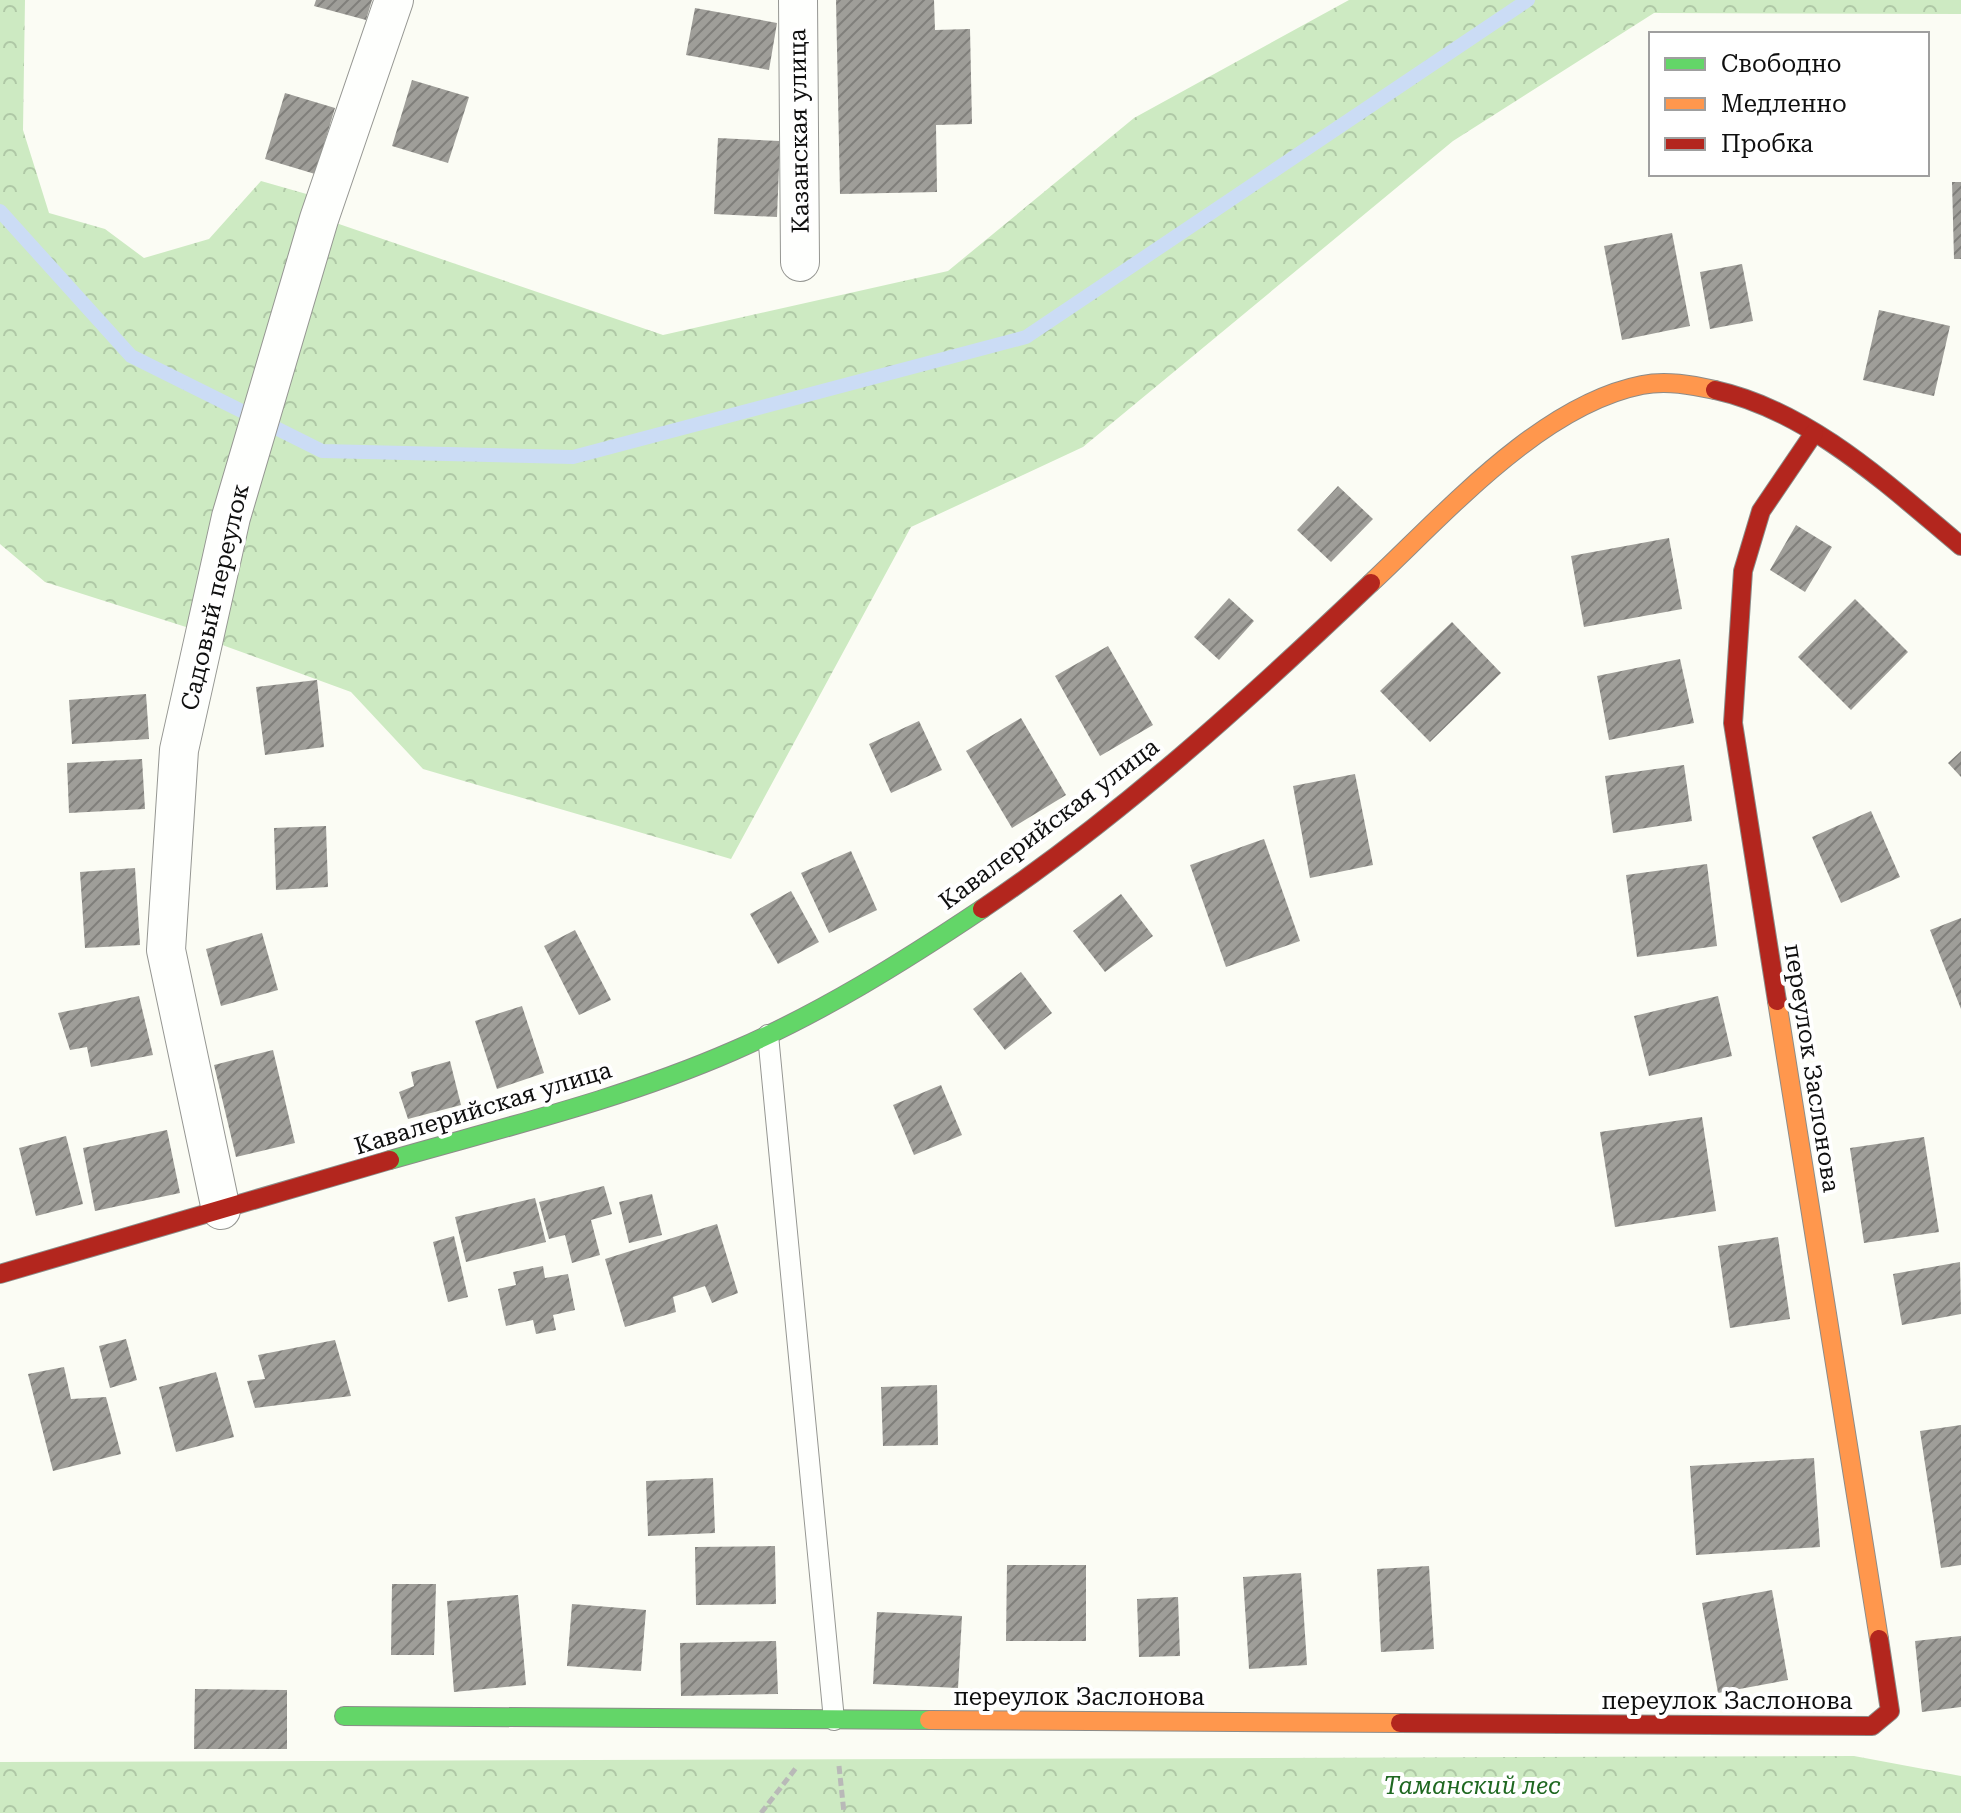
<svg xmlns="http://www.w3.org/2000/svg" width="1961" height="1813" viewBox="0 0 1961 1813" font-family="'Roboto Serif',serif">
	<style>
		.forest { fill: url(#forest-crowns) }
		.lines { fill: none; stroke-linecap: round; stroke-linejoin: round }
		.stream { stroke: #cbdcf5; stroke-width: 14 }
		.building { fill: url(#building-hatch) }
		.lane-casing { stroke: #959692; stroke-width: 22 }
		.street-casing { stroke: #959692; stroke-width: 40 }
		.fast-casing { stroke: #8c8c89; stroke-width: 20 }
		.slow-casing { stroke: #8c8c89; stroke-width: 20 }
		.jam-casing { stroke: #8c8c89; stroke-width: 20 }
		.path { stroke: #b9b9b8; stroke-width: 5; stroke-dasharray: 8 4; stroke-linecap: butt }
		.lane { stroke: #fefffd; stroke-width: 20 }
		.street { stroke: #fefffd; stroke-width: 38 }
		.fast { stroke: #63d668; stroke-width: 18 }
		.slow { stroke: #ff974d; stroke-width: 18 }
		.jam { stroke: #b3261e; stroke-width: 18 }
		.labels { text-anchor: middle; stroke-width: 8; stroke-linejoin: round; paint-order: stroke }
		.street-label { font-size: 24px; fill: #0f0f0f; stroke: #fff }
		.park-label { font-size: 24px; font-style: italic; fill: #1f6821; stroke: #fff }
	</style>
	<defs>
		<pattern id="forest-crowns" width="20" height="18" patternUnits="userSpaceOnUse" patternTransform="scale(2)"><rect width="20" height="18" fill="#cdeac2"/><path d="M2 6a3 3 0 1 1 6 0M12 15a3 3 0 1 1 6 0" fill="none" stroke="#afc8a6"/></pattern>
		<pattern id="building-hatch" width="6" height="6" patternUnits="userSpaceOnUse" patternTransform="scale(2)"><rect width="6" height="6" fill="#9f9e99"/><path d="M-1 1l2-2M0 6l6-6M5 7l2-2" fill="none" stroke="#807f7b"/></pattern>
	</defs>
	<rect width="100%" height="100%" fill="#fbfcf4"/>
	<g class="forest">
		<polygon points="0,0 25,0 23,130 49,213 105,229 144,258 209,239 261,181 310,195 336,223 663,335 948,271 1134,118 1349,0 1961,0 1961,14 1654,13 1453,141 1083,447 911,527 731,859 423,769 351,692 225,646 186,627 45,582 0,544"/>
		<polygon points="1854,1756 1961,1776 1961,1813 0,1813 0,1762"/>
	</g>
	<g class="lines">
		<polyline class="stream" points="0,211 131,356 322,451 573,457 1026,337 1528,0"/>
	</g>
	<g class="building">
		<polygon points="316,0 372,0 366,20 314,6"/>
		<polygon points="836,0 934,0 935,30 970,29 972,124 936,125 937,192 840,194"/>
		<polygon points="695,8 777,23 769,70 686,55"/>
		<polygon points="412,80 469,97 448,163 392,146"/>
		<polygon points="285,93 335,108 315,174 265,159"/>
		<polygon points="718,138 780,141 777,217 714,214"/>
		<polygon points="1952,182 1961,182 1961,259 1954,259"/>
		<polygon points="1672,233 1690,326 1622,340 1604,246"/>
		<polygon points="1742,264 1753,321 1710,329 1700,272"/>
		<polygon points="1879,310 1950,326 1934,396 1863,380"/>
		<polygon points="1338,486 1373,519 1331,562 1297,530"/>
		<polygon points="1796,525 1832,547 1805,592 1770,570"/>
		<polygon points="1669,538 1682,609 1584,627 1571,556"/>
		<polygon points="1229,598 1254,621 1219,660 1194,637"/>
		<polygon points="1855,599 1908,652 1851,710 1798,657"/>
		<polygon points="1452,622 1501,673 1430,742 1380,691"/>
		<polygon points="1108,646 1153,725 1100,756 1055,676"/>
		<polygon points="1680,659 1694,723 1609,740 1597,676"/>
		<polygon points="317,680 324,747 265,755 256,687"/>
		<polygon points="146,694 149,739 72,744 69,700"/>
		<polygon points="1021,718 1066,795 1012,828 966,751"/>
		<polygon points="919,721 942,770 891,793 869,744"/>
		<polygon points="1961,751 1961,777 1948,763"/>
		<polygon points="142,759 145,809 69,813 67,763"/>
		<polygon points="1684,765 1692,821 1613,833 1605,776"/>
		<polygon points="1355,774 1373,865 1310,878 1293,786"/>
		<polygon points="1871,811 1900,877 1841,903 1812,837"/>
		<polygon points="326,826 328,887 276,890 274,828"/>
		<polygon points="1264,839 1300,941 1226,967 1190,865"/>
		<polygon points="851,851 877,910 829,933 801,873"/>
		<polygon points="1707,864 1717,946 1637,957 1626,875"/>
		<polygon points="135,868 140,945 85,948 80,872"/>
		<polygon points="791,891 819,942 778,964 750,914"/>
		<polygon points="1121,894 1153,936 1105,972 1073,931"/>
		<polygon points="1961,918 1961,1009 1930,930"/>
		<polygon points="575,930 611,1000 579,1015 544,946"/>
		<polygon points="262,933 278,990 221,1006 206,949"/>
		<polygon points="1021,972 1052,1013 1005,1050 973,1009"/>
		<polygon points="139,996 153,1055 91,1067 87,1047 70,1050 58,1013"/>
		<polygon points="1718,996 1732,1056 1649,1076 1634,1016"/>
		<polygon points="522,1006 544,1073 497,1089 475,1021"/>
		<polygon points="273,1050 295,1143 236,1157 214,1065"/>
		<polygon points="450,1061 461,1105 408,1119 399,1092 414,1086 411,1072"/>
		<polygon points="941,1085 962,1135 914,1155 893,1105"/>
		<polygon points="1702,1117 1716,1211 1615,1227 1600,1132"/>
		<polygon points="167,1130 180,1193 95,1211 83,1148"/>
		<polygon points="66,1136 83,1204 36,1216 19,1148"/>
		<polygon points="1924,1137 1939,1232 1864,1243 1850,1148"/>
		<polygon points="604,1186 612,1214 591,1220 600,1255 572,1263 565,1235 549,1239 539,1202"/>
		<polygon points="652,1194 662,1235 629,1243 619,1202"/>
		<polygon points="535,1198 546,1242 466,1262 455,1217"/>
		<polygon points="717,1224 738,1293 712,1303 705,1286 673,1297 676,1312 625,1327 605,1259"/>
		<polygon points="454,1236 468,1297 448,1302 433,1242"/>
		<polygon points="1778,1237 1790,1319 1730,1328 1718,1246"/>
		<polygon points="1960,1262 1961,1314 1902,1325 1893,1274"/>
		<polygon points="543,1266 545,1278 568,1274 575,1310 553,1315 556,1330 536,1334 533,1320 506,1326 498,1289 516,1285 513,1272"/>
		<polygon points="126,1339 137,1380 110,1388 99,1346"/>
		<polygon points="335,1340 351,1396 255,1408 247,1381 265,1379 258,1355"/>
		<polygon points="64,1367 71,1399 106,1397 121,1454 53,1471 28,1374"/>
		<polygon points="216,1372 234,1437 176,1452 159,1387"/>
		<polygon points="937,1385 938,1445 883,1446 881,1387"/>
		<polygon points="1961,1425 1961,1565 1941,1568 1920,1431"/>
		<polygon points="1814,1458 1820,1547 1696,1555 1690,1466"/>
		<polygon points="713,1478 715,1533 648,1536 646,1481"/>
		<polygon points="775,1546 776,1604 696,1605 695,1547"/>
		<polygon points="1007,1565 1086,1565 1086,1641 1006,1641"/>
		<polygon points="1429,1566 1434,1649 1381,1652 1377,1569"/>
		<polygon points="1301,1573 1307,1665 1249,1669 1243,1577"/>
		<polygon points="392,1584 436,1584 434,1655 391,1655"/>
		<polygon points="1772,1590 1788,1680 1718,1693 1702,1603"/>
		<polygon points="518,1595 526,1685 454,1692 447,1601"/>
		<polygon points="1178,1597 1180,1656 1139,1657 1137,1599"/>
		<polygon points="572,1604 646,1610 641,1671 567,1666"/>
		<polygon points="877,1612 962,1616 958,1688 873,1684"/>
		<polygon points="1961,1636 1961,1707 1922,1712 1915,1641"/>
		<polygon points="776,1641 778,1694 681,1696 680,1643"/>
		<polygon points="195,1689 287,1690 287,1749 194,1749"/>
	</g>
	<g class="lines">
		<defs>
			<polyline id="lane" points="768,1035 834,1720"/>
			<g id="street">
				<polyline points="798,0 800,262"/>
				<polyline points="221,1210 166,950 179,750 231,517 319,219 394,0"/>
			</g>
			<g id="fast">
				<path d="M390,1160C505,1127 623,1099 733,1051C821,1013 903,962 982,909"/>
				<polyline points="344,1716 929,1720"/>
			</g>
			<g id="slow">
				<path d="M1371,583C1444,515 1540,405 1642,385C1666,380 1692,385 1715,390"/>
				<polyline points="1777,1001 1879,1639"/>
				<polyline points="929,1720 1400,1723"/>
			</g>
			<g id="jam">
				<path d="M1715,390C1810,411 1889,486 1961,546"/>
				<path d="M982,909C1123,814 1248,700 1371,583"/>
				<polyline points="1777,1001 1733,723 1743,571 1761,511 1814,433"/>
				<polyline points="0,1274 390,1160"/>
				<polyline points="1400,1723 1872,1726 1890,1711 1879,1639"/>
			</g>
		</defs>
		<use href="#lane" class="lane-casing"/>
		<use href="#street" class="street-casing"/>
		<use href="#fast" class="fast-casing"/>
		<use href="#slow" class="slow-casing"/>
		<use href="#jam" class="jam-casing"/>
		<g class="path">
			<polyline points="839,1766 844,1813"/>
			<polyline points="761,1813 796,1768"/>
		</g>
		<use href="#lane" class="lane"/>
		<use href="#street" class="street"/>
		<use href="#fast" class="fast"/>
		<use href="#slow" class="slow"/>
		<use href="#jam" class="jam"/>
	</g>
	<g class="labels">
		<g class="street-label">
			<text transform="translate(799 131) rotate(-91)" y="8">Казанская улица</text>
			<text transform="translate(215 597) rotate(-77)" y="8">Садовый переулок</text>
			<text transform="translate(1049 824) rotate(-37)" y="8">Кавалерийская улица</text>
			<text transform="translate(1812 1068) rotate(81)" y="8">переулок Заслонова</text>
			<text transform="translate(483 1108) rotate(-17)" y="8">Кавалерийская улица</text>
			<text x="1079" y="1705">переулок Заслонова</text>
			<text x="1727" y="1709">переулок Заслонова</text>
		</g>
		<g class="park-label">
			<text x="1472" y="1794">Таманский лес</text>
		</g>
	</g>
	<rect x="1649" y="32" width="280" height="144" fill="#ffffff" stroke="#9f9f9f" stroke-width="2"/>
	<rect x="1665" y="58" width="40" height="12" fill="#63d668" stroke="#9f9f9f" stroke-width="2"/>
	<text x="1721" y="72" font-size="24" fill="#0f0f0f">Свободно</text>
	<rect x="1665" y="98" width="40" height="12" fill="#ff974d" stroke="#9f9f9f" stroke-width="2"/>
	<text x="1721" y="112" font-size="24" fill="#0f0f0f">Медленно</text>
	<rect x="1665" y="138" width="40" height="12" fill="#b3261e" stroke="#9f9f9f" stroke-width="2"/>
	<text x="1721" y="152" font-size="24" fill="#0f0f0f">Пробка</text>
</svg>
